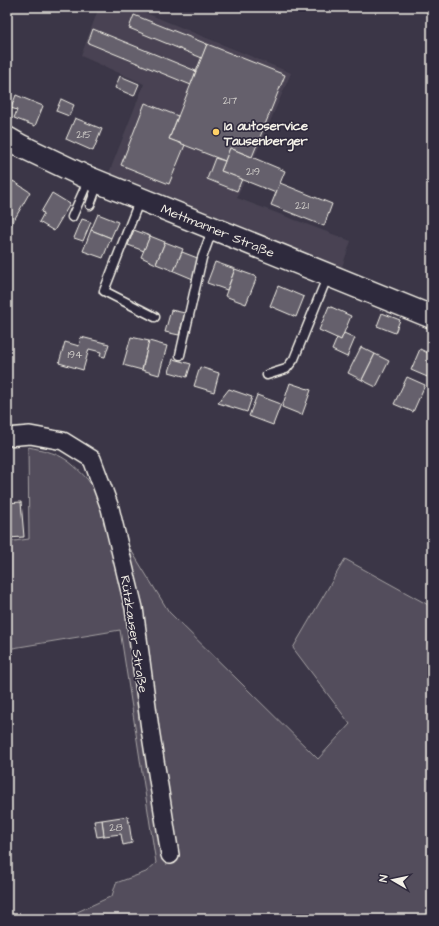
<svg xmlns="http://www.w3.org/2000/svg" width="439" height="926" viewBox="0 0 439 926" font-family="'Architects Daughter',sans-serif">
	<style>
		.built { fill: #484352 }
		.green { fill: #534e5c; stroke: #a4a0a2 }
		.building { fill: #65616c; stroke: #f4f1e8 }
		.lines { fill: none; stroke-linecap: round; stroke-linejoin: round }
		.lane-casing { stroke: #f4f1e8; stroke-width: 11 }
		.street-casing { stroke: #f4f1e8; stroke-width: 20 }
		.secondary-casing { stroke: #f4f1e8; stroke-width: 25 }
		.lane { stroke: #2f2a3d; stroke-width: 8 }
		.street { stroke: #2f2a3d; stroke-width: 17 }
		.secondary { stroke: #2f2a3d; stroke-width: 22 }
		.poi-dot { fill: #ffd166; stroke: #2f2a3d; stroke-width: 1.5 }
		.labels { text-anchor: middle; stroke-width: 3.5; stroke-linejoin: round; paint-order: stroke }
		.number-label { font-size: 11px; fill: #d0cdc9 }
		.poi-label { font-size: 13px; font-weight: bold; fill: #f4f1e8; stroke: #2f2a3d; text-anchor: start }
		.street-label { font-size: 13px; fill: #f4f1e8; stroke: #2f2a3d }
	</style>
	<rect width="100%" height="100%" fill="#3b3647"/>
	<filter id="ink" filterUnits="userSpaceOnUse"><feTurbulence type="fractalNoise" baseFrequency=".025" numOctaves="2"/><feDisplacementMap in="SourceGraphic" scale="8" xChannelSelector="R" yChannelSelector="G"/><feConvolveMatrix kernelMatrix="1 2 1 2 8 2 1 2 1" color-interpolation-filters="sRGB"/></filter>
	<g filter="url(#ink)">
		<polygon class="built" points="99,7 136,7 141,11 291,73 237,198 351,241 341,270 107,178 144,84 81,56"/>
		<path class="green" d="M28,447C59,453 67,457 88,480L169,612L318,759L350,724L293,648L345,559L432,607V919H62L112,896L116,883L146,872L156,863L120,630L7,649V542L29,539Z"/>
		<g class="building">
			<polygon points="134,15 207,44 202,58 129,28"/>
			<polygon points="93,29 196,71 191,85 88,43"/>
			<polygon points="207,44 285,75 252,157 230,148 225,161 169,139"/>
			<polygon points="120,76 139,84 134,96 115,88"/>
			<polygon points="16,95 43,106 35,126 14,118 17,110 11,108"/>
			<polygon points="61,99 74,105 69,116 56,111"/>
			<polygon points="145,103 178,116 169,139 185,145 169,184 121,165"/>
			<polygon points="75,118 102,129 93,151 66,139"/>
			<polygon points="230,148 285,171 276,193 221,171"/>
			<polygon points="215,158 225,161 221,171 242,179 237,191 207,179"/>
			<polygon points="13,181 30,192 10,227 7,225 7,191"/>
			<polygon points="280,183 332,204 324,226 271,205"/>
			<polygon points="52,193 70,204 54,231 39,222 44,213 41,212"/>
			<polygon points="98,214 118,222 111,238 91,230"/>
			<polygon points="82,219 91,222 83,241 74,238"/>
			<polygon points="91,230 111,238 103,258 83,251"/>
			<polygon points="134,230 150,236 144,251 128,245"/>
			<polygon points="150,236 165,242 156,264 141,257"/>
			<polygon points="165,242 183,249 174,271 156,264"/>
			<polygon points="182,252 200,259 193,279 174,271"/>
			<polygon points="215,262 235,269 227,290 207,283"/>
			<polygon points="235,269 257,277 246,304 225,296"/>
			<polygon points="278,286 304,297 296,317 270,306"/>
			<polygon points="329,306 351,316 341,340 319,330"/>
			<polygon points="171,310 185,313 179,335 165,332"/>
			<polygon points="382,313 400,320 395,333 377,326"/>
			<polygon points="344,333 355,338 347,357 332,350 337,338 341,340"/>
			<polygon points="81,337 109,344 105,357 100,356 101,352 89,349 83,370 59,363 65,342 79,346"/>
			<polygon points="131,337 149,341 142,370 123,365"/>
			<polygon points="149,341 167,346 159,375 142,370"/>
			<polygon points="361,347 375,354 362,380 348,373"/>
			<polygon points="420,349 432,355 432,379 411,370"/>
			<polygon points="375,354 389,361 376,387 362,380"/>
			<polygon points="173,359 191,364 187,377 169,372"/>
			<polygon points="200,367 219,373 214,392 194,386"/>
			<polygon points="407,377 425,385 413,412 394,404"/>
			<polygon points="290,383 311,390 302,415 282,407"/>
			<polygon points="229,389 252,397 247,412 218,403"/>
			<polygon points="257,395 281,404 273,425 249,416"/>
			<polygon points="21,502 24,537 7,538 7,503"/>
			<polygon points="128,816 132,843 123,845 121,834 104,836 102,820"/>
			<polygon points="102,820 104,836 97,837 94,821"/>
		</g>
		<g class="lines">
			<defs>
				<g id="lane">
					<polyline points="140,199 104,291 155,317"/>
					<polyline points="90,205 98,183"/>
					<polyline points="72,217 89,179"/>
					<polyline points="180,355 202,258 213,228"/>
					<polyline points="267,375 286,369 294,359 328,275"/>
				</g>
				<polyline id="street" points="7,437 30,435 63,441 92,459 110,508 134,608 150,729 170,855"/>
				<polyline id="secondary" points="7,138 21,146 84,176 432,317"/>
			</defs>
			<use href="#lane" class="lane-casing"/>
			<use href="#street" class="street-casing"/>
			<use href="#secondary" class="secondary-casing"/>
			<use href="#lane" class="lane"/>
			<use href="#street" class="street"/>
			<use href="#secondary" class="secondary"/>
		</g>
	</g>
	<circle class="poi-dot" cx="216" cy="132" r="4"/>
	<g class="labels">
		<g class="number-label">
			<text x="230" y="104">217</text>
			<text x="84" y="138">215</text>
			<text x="253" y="175">219</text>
			<text x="302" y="209">221</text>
			<text x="75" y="358">194</text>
			<text x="116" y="831">28</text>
		</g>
		<g class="poi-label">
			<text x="224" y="130">1a autoservice<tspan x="224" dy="15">Tausenberger</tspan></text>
		</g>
		<g class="street-label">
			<text transform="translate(218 230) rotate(22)" y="5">Mettmanner Straße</text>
			<text transform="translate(135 634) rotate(81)" y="5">Rützkauser Straße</text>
		</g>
	</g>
	<rect width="439" height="926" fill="none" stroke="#2f2a3d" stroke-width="24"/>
	<rect x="12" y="12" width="415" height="902" fill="none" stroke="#f4f1e8" stroke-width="1.5" filter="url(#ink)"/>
	<g transform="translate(393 880) rotate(279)" stroke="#2f2a3d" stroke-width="3" paint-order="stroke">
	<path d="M0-3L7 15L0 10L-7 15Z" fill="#f4f1e8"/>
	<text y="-6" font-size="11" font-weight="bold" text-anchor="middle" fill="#f4f1e8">N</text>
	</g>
</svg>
